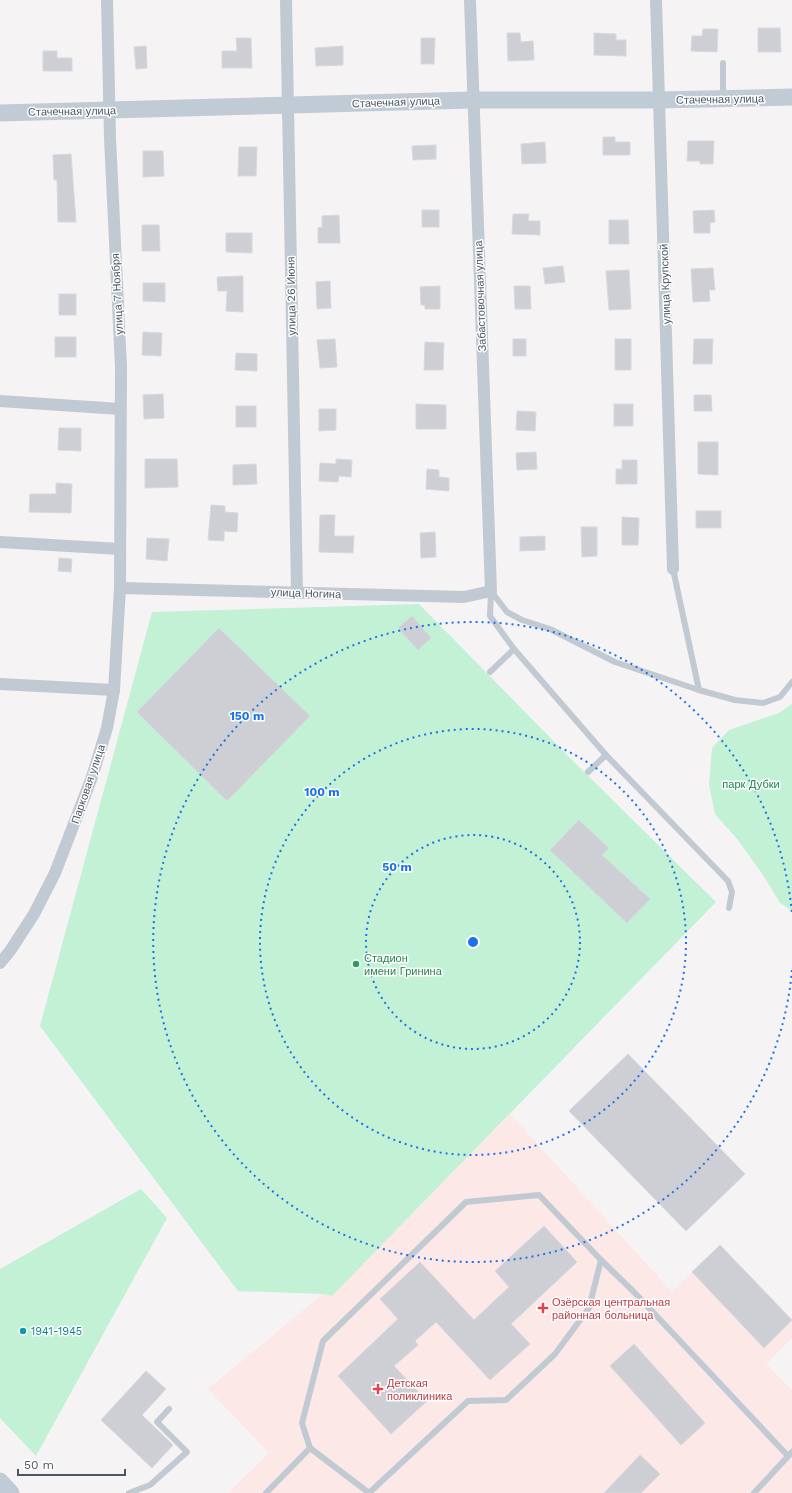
<svg xmlns="http://www.w3.org/2000/svg" width="792" height="1493" viewBox="0 0 792 1493" font-family="'Work Sans',sans-serif">
	<style>
		.medical { fill: #fce8e6 }
		.green { fill: #c3f1d5 }
		.building { fill: #cdcfd5; stroke: #d7d9de }
		.lines { fill: none; stroke-linecap: round; stroke-linejoin: round }
		.lane { stroke: #c1cad2; stroke-width: 6 }
		.street { stroke: #c1cad2; stroke-width: 12 }
		.secondary { stroke: #c1cbd6; stroke-width: 17 }
		.ring { fill: none; stroke: #1a73e8; stroke-width: 2; stroke-dasharray: 2 4 }
		.leisure-dot { fill: #2e9e5b; stroke: #fff; stroke-width: 1.5 }
		.health-dot { fill: #e0444e; stroke: #fff; stroke-width: 1.5 }
		.culture-dot { fill: #0f9aa8; stroke: #fff; stroke-width: 1.5 }
		.labels { text-anchor: middle; stroke-width: 3; stroke-linejoin: round; paint-order: stroke }
		.street-label { font-size: 11px; fill: #4a5661; stroke: #fff }
		.park-label { font-size: 11px; fill: #17864f; stroke: #fff }
		.leisure-label { font-size: 11px; fill: #27864d; stroke: #fff; text-anchor: start }
		.health-label { font-size: 11px; fill: #be3a42; stroke: #fff; text-anchor: start }
		.culture-label { font-size: 11px; fill: #0d838f; stroke: #fff; text-anchor: start }
		.centre { fill: #1a73e8; stroke: #fff; stroke-width: 2 }
		.ring-label { font-size: 12px; text-anchor: middle; font-weight: bold; fill: #1a73e8; stroke: #fff; stroke-width: 3; stroke-linejoin: round; paint-order: stroke }
	</style>
	<rect width="100%" height="100%" fill="#f5f3f3"/>
	<polygon class="medical" points="510,1114 672,1292 720,1245 792,1320 792,1338 766,1364 792,1390 792,1493 228,1493 269,1453 208,1389 323,1294 332,1296"/>
	<g class="green">
		<polygon points="419,604 572,760 716,902 332,1296 323,1294 238,1291 40,1026 152,612"/>
		<polygon points="792,704 792,911 780,903 765,878 738,840 715,814 709,785 712,748 729,730 779,713"/>
		<polygon points="141,1189 167,1218 36,1456 0,1418 0,1269"/>
	</g>
	<g class="building">
		<polygon points="758,28 780,28 781,52 758,52"/>
		<polygon points="703,29 718,29 717,52 691,51 692,36 702,36"/>
		<polygon points="507,33 520,33 521,42 533,41 534,60 508,61"/>
		<polygon points="594,33 616,34 616,40 626,40 626,56 594,55"/>
		<polygon points="236,38 251,38 252,68 222,68 222,51 237,51"/>
		<polygon points="421,38 435,38 434,64 421,64"/>
		<polygon points="146,46 147,68 136,69 134,47"/>
		<polygon points="343,46 343,65 316,66 315,48"/>
		<polygon points="43,51 57,51 57,58 72,58 72,71 43,71"/>
		<polygon points="603,137 615,137 615,142 630,142 630,155 603,155"/>
		<polygon points="688,141 714,141 713,164 700,164 700,161 687,161"/>
		<polygon points="545,142 546,163 522,164 521,144"/>
		<polygon points="436,145 436,159 413,160 412,146"/>
		<polygon points="239,147 257,147 256,176 238,176"/>
		<polygon points="143,151 163,151 164,176 143,177"/>
		<polygon points="71,154 76,222 58,222 57,180 54,180 53,155"/>
		<rect x="422" y="210" width="17" height="17"/>
		<polygon points="714,210 715,222 710,223 710,233 694,233 693,211"/>
		<polygon points="513,214 529,214 528,221 540,221 540,235 512,234"/>
		<polygon points="339,215 340,243 318,243 318,228 322,227 322,216"/>
		<polygon points="609,220 628,220 629,244 609,244"/>
		<polygon points="142,225 159,225 160,251 142,251"/>
		<polygon points="226,233 252,233 252,253 226,252"/>
		<polygon points="563,266 565,282 545,284 543,268"/>
		<polygon points="713,268 715,290 709,290 710,301 693,302 691,269"/>
		<polygon points="629,270 631,309 609,310 606,271"/>
		<polygon points="243,276 243,312 226,311 227,291 218,291 217,277"/>
		<polygon points="330,281 331,308 317,309 316,282"/>
		<polygon points="143,283 165,283 165,302 143,301"/>
		<polygon points="440,286 440,309 425,309 425,305 421,305 420,287"/>
		<polygon points="514,286 530,286 531,309 515,309"/>
		<rect x="59" y="294" width="17" height="21"/>
		<polygon points="143,332 162,333 161,356 142,355"/>
		<rect x="55" y="337" width="21" height="20"/>
		<polygon points="335,339 337,367 320,368 317,340"/>
		<rect x="513" y="339" width="13" height="17"/>
		<rect x="615" y="339" width="16" height="31"/>
		<polygon points="694,339 713,339 712,364 693,364"/>
		<polygon points="425,342 444,343 443,370 424,370"/>
		<polygon points="236,353 257,354 257,371 235,370"/>
		<polygon points="163,394 164,418 144,419 143,395"/>
		<polygon points="694,395 711,395 712,411 694,411"/>
		<polygon points="416,404 446,405 446,429 416,429"/>
		<rect x="614" y="404" width="19" height="22"/>
		<rect x="236" y="406" width="20" height="21"/>
		<polygon points="319,409 336,409 336,430 319,431"/>
		<polygon points="517,411 536,412 535,431 516,430"/>
		<polygon points="59,428 81,428 81,451 58,450"/>
		<polygon points="698,442 718,442 718,475 698,474"/>
		<polygon points="536,452 537,469 517,470 516,453"/>
		<polygon points="145,459 177,459 178,487 145,488"/>
		<polygon points="336,459 352,460 351,477 339,476 338,482 319,481 320,463 336,464"/>
		<polygon points="622,460 637,460 637,484 616,484 616,469 622,469"/>
		<polygon points="256,464 257,484 233,485 233,465"/>
		<polygon points="427,469 439,470 439,477 449,478 449,491 426,489"/>
		<polygon points="56,483 72,484 71,513 29,512 30,494 56,494"/>
		<polygon points="211,505 225,506 225,512 238,513 237,532 224,531 224,541 208,540"/>
		<rect x="696" y="511" width="25" height="17"/>
		<polygon points="320,515 335,515 334,536 354,536 353,553 319,552"/>
		<polygon points="622,517 639,518 638,545 622,545"/>
		<polygon points="581,527 597,527 597,556 582,557"/>
		<polygon points="435,532 436,557 421,558 420,533"/>
		<polygon points="545,536 545,550 520,551 520,537"/>
		<polygon points="147,538 169,539 167,561 146,559"/>
		<polygon points="59,558 72,559 71,572 58,571"/>
		<polygon points="412,616 431,638 418,650 398,628"/>
		<polygon points="219,628 310,716 227,801 137,712"/>
		<polygon points="579,820 609,848 602,855 650,899 627,923 550,850"/>
		<polygon points="628,1054 745,1174 686,1231 569,1111"/>
		<polygon points="544,1226 577,1262 511,1324 530,1344 490,1380 436,1322 415,1341 418,1345 394,1366 427,1401 391,1434 338,1376 398,1319 380,1299 420,1262 474,1320 509,1287 495,1271"/>
		<polygon points="720,1245 792,1320 764,1348 692,1272"/>
		<polygon points="634,1344 705,1423 681,1445 610,1366"/>
		<polygon points="146,1371 166,1389 142,1415 173,1445 152,1468 101,1420"/>
		<polygon points="640,1455 660,1474 641,1493 604,1493"/>
	</g>
	<g class="lines">
		<g class="lane">
			<polyline points="723,63 723,98"/>
			<polyline points="673,569 699,690"/>
			<polyline points="491,591 490,616 514,649 606,755 728,881 732,892 729,908"/>
			<polyline points="491,591 507,612 522,620 550,629 615,662 699,690 735,700 763,703 780,697 792,682"/>
			<polyline points="490,672 514,649"/>
			<polyline points="588,772 606,755"/>
			<polygon points="539,1195 601,1260 589,1308 555,1354 506,1400 468,1401 369,1493 310,1448 302,1423 323,1341 466,1202"/>
			<polyline points="601,1260 634,1292 788,1456"/>
			<polyline points="129,1493 150,1485 187,1452 157,1422 169,1409"/>
			<polyline points="266,1493 310,1448"/>
			<polyline points="754,1493 792,1452"/>
		</g>
		<g class="street">
			<polyline points="286,0 297,592"/>
			<polyline points="656,0 673,569"/>
			<polyline points="0,401 120,409"/>
			<polyline points="0,542 120,549"/>
			<polyline points="120,588 464,597 491,591 470,0"/>
			<polyline points="0,684 114,690"/>
			<polyline points="0,963 10,951 34,914 55,873 92,777 107,728 114,690 120,588 121,367 110,138 107,0"/>
		</g>
		<g class="secondary">
			<polyline points="0,113 472,100 660,100 792,97"/>
			<polyline points="0,1481 11,1493"/>
		</g>
	</g>
	<g class="ring">
		<circle cx="473" cy="942" r="107"/>
		<circle cx="473" cy="942" r="213"/>
		<path d="M792 970A320 320 0 1 1 792 914"/>
	</g>
	<circle class="leisure-dot" cx="356" cy="964" r="4"/>
	<g class="health-dot">
		<path d="M541 1302h4v4h4v4h-4v4h-4v-4h-4v-4h4z"/>
		<path d="M376 1383h4v4h4v4h-4v4h-4v-4h-4v-4h4z"/>
	</g>
	<circle class="culture-dot" cx="23" cy="1331" r="4"/>
	<g class="labels">
		<g class="street-label">
			<text transform="translate(720 99) rotate(-1)" y="4">Стачечная улица</text>
			<text transform="translate(396 102) rotate(-2)" y="4">Стачечная улица</text>
			<text transform="translate(72 111) rotate(-1)" y="4">Стачечная улица</text>
			<text transform="translate(665 284) rotate(-92)" y="4">улица Крупской</text>
			<text transform="translate(117 294) rotate(-93)" y="4">улица 7 Ноября</text>
			<text transform="translate(291 296) rotate(-91)" y="4">улица 26 Июня</text>
			<text transform="translate(480 296) rotate(-92)" y="4">Забастовочная улица</text>
			<text transform="translate(306 593) rotate(2)" y="4">улица Ногина</text>
			<text transform="translate(88 784) rotate(-71)" y="4">Парковая улица</text>
		</g>
		<g class="park-label">
			<text x="751" y="788">парк Дубки</text>
		</g>
		<g class="leisure-label">
			<text x="364" y="962">Стадион<tspan x="364" dy="13">имени Гринина</tspan></text>
		</g>
		<g class="health-label">
			<text x="552" y="1306">Озёрская центральная<tspan x="552" dy="13">районная больница</tspan></text>
			<text x="387" y="1387">Детская<tspan x="387" dy="13">поликлиника</tspan></text>
		</g>
		<g class="culture-label">
			<text x="31" y="1335">1941-1945</text>
		</g>
	</g>
	<circle cx="473" cy="942" r="6" class="centre"/>
	<g class="ring-label">
		<text x="247" y="720">150 m</text>
		<text x="322" y="796">100 m</text>
		<text x="397" y="871">50 m</text>
	</g>
	<path d="M18 1469v6h107v-6" fill="none" stroke="#4a5661" stroke-width="2"/>
	<text x="24" y="1469" font-size="12" fill="#4a5661" stroke="#ffffff" stroke-width="3" paint-order="stroke">50 m</text>
</svg>
